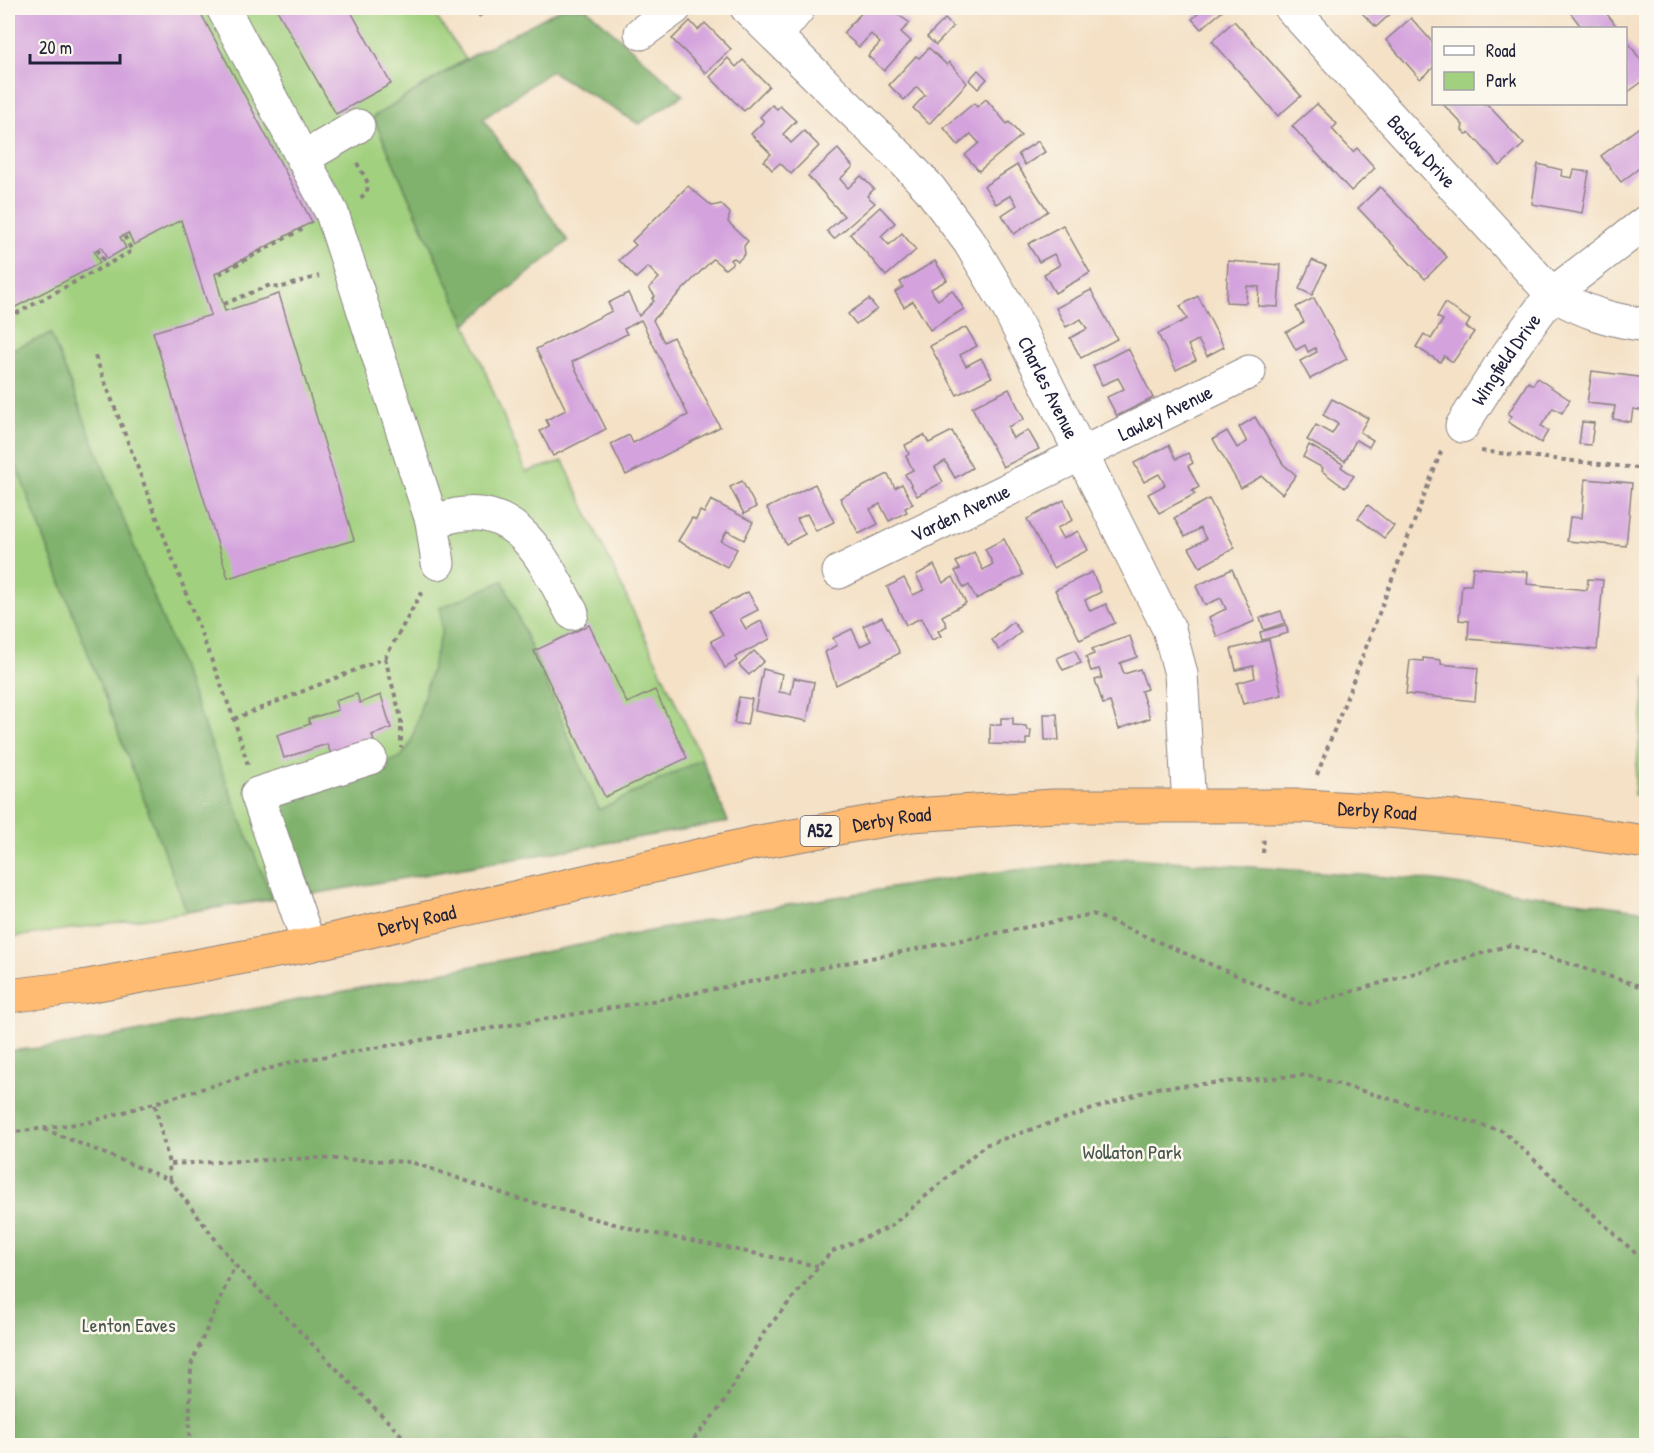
<svg xmlns="http://www.w3.org/2000/svg" width="1654" height="1453" viewBox="0 0 1654 1453" font-family="'Patrick Hand',sans-serif">
	<style>
		.green { fill: #a1d07e; stroke: #62795c; stroke-width: 1.5 }
		.forest { fill: #80b26d; stroke: #516a54; stroke-width: 1.5 }
		.building { fill: #d4a3dd }
		.lines { fill: none; stroke-linecap: round; stroke-linejoin: round }
		.minor-casing { stroke: #8b8280; stroke-width: 35 }
		.highway-casing { stroke: #8b8280; stroke-width: 35 }
		.path { stroke: #8b8280; stroke-width: 4; stroke-dasharray: 4.5 4.5; stroke-linecap: butt }
		.minor { stroke: #fff; stroke-width: 33 }
		.highway { stroke: #ffbb71; stroke-width: 33 }
		.labels { text-anchor: middle; stroke-width: 5; stroke-linejoin: round; paint-order: stroke }
		.shield { fill: #fbf7ec; stroke: #636270; stroke-width: 1.5 }
		.shield-label { font-size: 18px; font-weight: bold; fill: #22223b }
		.street-label { font-size: 20px; fill: #22223b; stroke: #fbf7ec }
		.park-label { font-size: 20px; fill: #48564f; stroke: #fbf7ec }
	</style>
	<rect width="100%" height="100%" fill="#fbf7ec"/>
	<filter id="ink" filterUnits="userSpaceOnUse"><feTurbulence type="fractalNoise" baseFrequency=".0167" numOctaves="2"/><feDisplacementMap in="SourceGraphic" scale="12" xChannelSelector="R" yChannelSelector="G"/><feConvolveMatrix kernelMatrix="1 2 1 2 8 2 1 2 1" color-interpolation-filters="sRGB"/></filter>
	<filter id="wash" filterUnits="userSpaceOnUse"><feTurbulence type="fractalNoise" baseFrequency=".008" numOctaves="4" result="noise"/><feDisplacementMap in="SourceGraphic" scale="24" xChannelSelector="R" yChannelSelector="G"/><feGaussianBlur stdDeviation="1.35" result="paint"/><feColorMatrix in="noise" values="0 0 0 0 0 0 0 0 0 0 0 0 0 0 0 0 0 1.4 0 .05"/><feComposite in="paint" operator="in"/></filter>
	<g filter="url(#wash)">
		<rect width="100%" height="100%" fill="#f4e1c6"/>
		<g class="green">
			<polygon points="8,8 430,8 466,59 373,117 466,324 526,472 563,461 702,759 728,822 312,894 8,938"/>
			<polygon points="1646,676 1646,797 1634,795"/>
		</g>
		<g class="forest">
			<polygon points="562,8 586,8 683,95 639,124 551,71 483,119 568,241 466,324 373,117 472,56"/>
			<polygon points="51,334 272,899 187,912 8,444 8,351"/>
			<polygon points="503,581 599,810 702,759 728,822 312,894 272,799 323,786 401,757 411,743 442,631 440,608"/>
			<polygon points="1130,858 1427,880 1646,911 1646,1445 8,1445 8,1051 69,1045 763,909 970,875"/>
		</g>
		<g id="blocks">
			<g class="building">
				<polygon points="8,8 198,8 312,222 215,274 225,311 279,294 354,540 228,578 153,332 211,315 181,220 134,245 128,233 120,237 126,248 107,259 101,247 94,251 100,263 8,311"/>
				<polygon points="276,8 349,8 391,84 336,114"/>
				<polygon points="471,8 492,8 479,17"/>
				<polygon points="866,8 888,8 910,23 901,32 911,41 884,71 868,56 880,43 871,34 859,47 843,33"/>
				<polygon points="1192,8 1226,8 1201,29 1192,19 1198,14"/>
				<polygon points="1357,8 1397,8 1376,27"/>
				<polygon points="1567,8 1602,8 1618,28 1582,28"/>
				<polygon points="1411,18 1434,44 1434,67 1420,79 1386,40"/>
				<polygon points="945,19 953,27 936,45 927,37"/>
				<polygon points="690,21 698,30 705,23 731,49 706,73 672,39"/>
				<polygon points="1234,21 1301,96 1278,116 1212,41"/>
				<polygon points="1626,39 1646,68 1646,79 1628,92 1626,88"/>
				<polygon points="929,48 947,65 949,62 967,83 929,124 913,108 925,95 917,87 904,100 889,85 916,56 919,58"/>
				<polygon points="728,58 736,67 743,60 769,86 744,111 710,77"/>
				<polygon points="978,70 987,79 978,89 969,80"/>
				<polygon points="986,99 1007,124 1009,122 1021,136 979,171 965,155 979,143 971,134 958,145 944,128 974,103 977,107"/>
				<polygon points="1317,104 1337,124 1332,129 1353,152 1357,148 1375,168 1351,191 1292,126"/>
				<polygon points="1443,104 1487,104 1524,144 1500,166 1470,133 1466,134 1462,130 1463,125"/>
				<polygon points="772,105 777,109 780,106 796,121 783,134 791,143 804,131 819,146 791,174 780,163 772,170 764,161 771,154 751,134 764,121 760,117"/>
				<polygon points="1646,122 1646,163 1621,182 1601,156"/>
				<polygon points="1038,141 1045,152 1025,165 1018,154"/>
				<polygon points="838,149 853,167 840,179 848,188 861,176 874,189 867,196 875,203 834,239 827,231 844,216 808,176"/>
				<polygon points="1538,164 1562,170 1561,176 1572,178 1574,170 1589,172 1582,213 1532,204"/>
				<polygon points="1017,165 1048,211 1014,234 1002,215 1017,205 1011,195 996,204 984,186"/>
				<polygon points="688,186 712,206 721,204 730,213 728,222 748,241 744,246 745,254 738,261 734,258 730,260 733,263 725,269 713,259 653,320 664,342 673,337 720,427 626,475 611,444 629,435 633,443 688,415 641,320 624,329 627,334 572,362 606,429 553,456 540,431 549,426 546,420 566,410 536,349 612,311 608,303 628,293 639,316 654,301 652,299 655,296 649,288 659,278 648,267 636,278 619,260 636,245 632,241"/>
				<polygon points="1380,187 1447,257 1425,279 1358,208"/>
				<polygon points="880,207 895,223 881,236 889,245 902,233 916,250 886,276 850,234"/>
				<polygon points="1063,225 1090,273 1055,293 1044,274 1060,265 1054,254 1039,262 1028,244"/>
				<polygon points="1312,260 1326,266 1312,295 1299,289"/>
				<polygon points="935,261 947,280 931,289 934,295 938,300 952,290 964,309 930,330 913,301 904,307 895,292 903,287 900,282"/>
				<polygon points="1228,261 1281,265 1278,307 1258,306 1259,287 1247,286 1246,303 1226,302"/>
				<polygon points="1091,290 1117,339 1081,358 1070,338 1087,329 1081,319 1066,327 1056,308"/>
				<polygon points="1198,296 1224,347 1207,356 1198,340 1188,345 1196,360 1176,370 1158,334 1187,319 1180,306"/>
				<polygon points="1314,298 1347,359 1310,379 1300,361 1317,352 1315,348 1308,352 1305,345 1296,350 1286,332 1304,322 1296,307"/>
				<polygon points="869,299 877,309 856,324 848,314"/>
				<polygon points="1445,303 1470,320 1466,327 1474,332 1453,362 1444,356 1440,362 1416,347 1424,334 1431,339 1443,320 1437,317"/>
				<polygon points="966,327 977,346 960,355 966,366 981,358 992,377 957,395 930,346"/>
				<polygon points="1128,348 1153,398 1117,416 1107,397 1124,389 1121,383 1118,378 1102,385 1093,366"/>
				<polygon points="1592,371 1646,378 1646,411 1633,409 1631,422 1613,419 1615,406 1587,403"/>
				<polygon points="1537,378 1570,400 1562,413 1553,408 1541,426 1548,431 1541,443 1508,422 1512,416 1508,414 1528,382 1533,385"/>
				<polygon points="1009,389 1024,419 1008,427 1010,433 1013,438 1028,430 1039,449 1003,467 972,407"/>
				<polygon points="1332,399 1368,418 1360,432 1373,440 1369,447 1356,440 1345,461 1307,440 1316,425 1332,434 1338,424 1323,415"/>
				<polygon points="1255,417 1283,464 1296,475 1282,494 1262,476 1241,488 1213,439 1227,431 1237,448 1247,442 1239,427"/>
				<polygon points="1582,422 1594,423 1591,445 1579,444"/>
				<polygon points="952,431 972,468 955,478 945,461 935,467 943,482 917,496 905,474 913,470 906,456 909,454 905,445 924,435 929,443"/>
				<polygon points="1169,445 1176,459 1188,453 1193,463 1188,466 1199,487 1192,491 1195,494 1159,513 1148,494 1165,485 1159,474 1144,482 1134,463"/>
				<polygon points="1309,445 1343,464 1341,467 1354,476 1345,488 1322,471 1323,468 1303,457"/>
				<polygon points="888,474 895,488 902,484 913,504 905,508 907,512 889,521 880,504 870,509 878,524 859,534 840,498"/>
				<polygon points="1585,479 1632,483 1626,546 1567,541 1570,517 1582,518"/>
				<polygon points="742,481 756,507 744,514 730,487"/>
				<polygon points="815,484 834,522 816,531 807,514 797,519 805,534 786,544 767,508"/>
				<polygon points="1209,499 1235,548 1200,567 1189,548 1206,539 1200,528 1185,537 1174,518"/>
				<polygon points="711,500 753,522 744,540 727,531 721,541 737,549 727,567 678,541 692,518 696,520 700,511 704,513"/>
				<polygon points="1064,500 1073,520 1057,528 1063,539 1078,531 1088,550 1053,568 1027,519"/>
				<polygon points="1368,505 1394,526 1384,538 1358,518"/>
				<polygon points="1004,539 1023,575 976,599 969,585 964,588 955,571 960,569 956,562 974,552 983,570 993,564 985,549"/>
				<polygon points="934,565 943,583 953,577 966,603 942,616 947,626 938,631 941,636 932,640 921,618 906,625 887,587 904,578 913,595 924,590 916,575"/>
				<polygon points="1473,567 1528,572 1527,584 1587,590 1588,579 1603,580 1597,650 1468,639 1469,621 1459,620 1462,585 1471,585"/>
				<polygon points="1232,569 1255,621 1217,637 1209,617 1226,609 1221,598 1205,605 1196,586"/>
				<polygon points="1092,572 1101,592 1085,600 1090,611 1106,604 1115,623 1080,640 1055,590"/>
				<polygon points="748,592 758,610 740,619 746,629 761,621 770,639 735,657 737,661 725,668 711,641 723,635 710,611"/>
				<polygon points="1281,611 1285,623 1264,630 1260,618"/>
				<polygon points="882,617 900,653 836,685 825,652 837,645 833,638 852,629 860,646 871,641 863,626"/>
				<polygon points="1013,622 1021,632 999,650 992,640"/>
				<polygon points="589,625 627,703 655,690 687,758 605,797 534,651"/>
				<polygon points="1286,625 1288,633 1262,640 1260,632"/>
				<polygon points="1130,636 1137,657 1120,663 1124,674 1140,669 1147,689 1141,691 1150,718 1119,729 1110,702 1103,704 1095,680 1102,678 1099,669 1091,671 1086,657 1094,654 1092,649"/>
				<polygon points="1269,640 1282,695 1243,704 1237,683 1255,678 1253,666 1236,670 1231,649"/>
				<polygon points="1075,650 1081,663 1063,670 1057,658"/>
				<polygon points="754,651 764,661 749,675 739,665"/>
				<polygon points="1423,658 1441,660 1441,664 1478,668 1475,701 1406,694 1410,660 1423,661"/>
				<polygon points="763,669 782,674 779,692 791,694 794,678 814,682 807,721 755,711"/>
				<polygon points="357,694 360,703 381,695 391,728 372,735 376,748 331,754 327,744 284,758 277,735 310,724 308,719 338,710 335,701"/>
				<polygon points="739,697 752,699 747,725 734,723"/>
				<polygon points="1044,714 1057,714 1059,740 1045,740"/>
				<polygon points="1001,718 1013,718 1013,725 1026,726 1027,730 1031,730 1030,739 1026,739 1026,745 990,744 990,725 1001,725"/>
			</g>
		</g>
	</g>
	<g filter="url(#ink)">
		<use href="#blocks" fill-opacity="0" stroke="#8b8280" stroke-width="1.5"/>
		<g class="lines">
			<defs>
				<g id="minor">
					<polyline points="223,8 332,213 432,521 438,563"/>
					<path id="s1" d="M747,8L904,161L930,189L970,243L1007,305L1169,629L1181,674L1189,805"/>
					<path id="s2" d="M1291,8L1552,294C1585,312 1609,320 1646,325"/>
					<polyline points="641,33 675,8"/>
					<polyline points="776,36 798,9"/>
					<polyline points="303,158 358,126"/>
					<path id="s3" d="M1462,426L1503,361L1552,294L1646,222"/>
					<path d="M432,521C442,519 453,515 464,514C524,508 548,569 572,613"/>
					<path id="s4" d="M839,572L1249,372"/>
					<polyline points="309,945 257,794 370,758"/>
				</g>
				<g id="highway">
					<path id="s5" d="M8,996L82,987L309,945L754,843L912,815L1054,806H1305L1401,812L1506,822L1646,842"/>
				</g>
			</defs>
			<use href="#minor" class="minor-casing"/>
			<use href="#highway" class="highway-casing"/>
			<g class="path">
				<polyline points="357,163 368,183 367,192 358,200"/>
				<polyline points="97,249 106,265"/>
				<polyline points="220,271 221,273 306,227"/>
				<polyline points="224,304 270,285 279,288 319,276"/>
				<polyline points="8,318 132,251 124,235"/>
				<polyline points="95,356 234,719 248,765"/>
				<polyline points="1481,451 1646,469"/>
				<polyline points="385,658 401,718 401,748"/>
				<polyline points="234,719 385,658 423,590"/>
				<polyline points="1317,775 1442,449"/>
				<polyline points="1263,853 1264,835"/>
				<polyline points="155,1105 169,1164"/>
				<polyline points="44,1129 170,1180 235,1265 412,1446"/>
				<polyline points="8,1133 90,1122 292,1062 669,998 1093,914 1306,1005 1510,945 1646,988"/>
				<polyline points="170,1180 169,1164 312,1158 411,1162 516,1198 641,1231 818,1266"/>
				<polyline points="189,1446 191,1365 235,1265"/>
				<polyline points="688,1446 722,1405 765,1331 831,1252 890,1227 985,1145 1156,1088 1306,1075 1503,1131 1646,1263"/>
			</g>
			<use href="#minor" class="minor"/>
			<use href="#highway" class="highway"/>
		</g>
	</g>
	<g class="labels">
		<rect class="shield" x="800.5" y="816" width="39" height="30" rx="4.5"/>
		<g class="shield-label">
			<text x="820" y="837">A52</text>
		</g>
		<g class="street-label">
			<text dy="7" stroke="none"><textPath href="#s2" startOffset="194">Baslow Drive</textPath></text>
			<text dy="7" stroke="none"><textPath href="#s3" startOffset="80">Wingfield Drive</textPath></text>
			<text dy="7" stroke="none"><textPath href="#s1" startOffset="489">Charles Avenue</textPath></text>
			<text dy="7" stroke="none"><textPath href="#s4" startOffset="363">Lawley Avenue</textPath></text>
			<text dy="7" stroke="none"><textPath href="#s4" startOffset="135">Varden Avenue</textPath></text>
			<text dy="7" stroke="none"><textPath href="#s5" startOffset="1388">Derby Road</textPath></text>
			<text dy="7" stroke="none"><textPath href="#s5" startOffset="902">Derby Road</textPath></text>
			<text dy="7" stroke="none"><textPath href="#s5" startOffset="416">Derby Road</textPath></text>
		</g>
		<g class="park-label">
			<text x="1132" y="1159">Wollaton Park</text>
			<text x="129" y="1332">Lenton Eaves</text>
		</g>
	</g>
	<rect width="1654" height="1453" fill="none" stroke="#fbf7ec" stroke-width="30"/>
	<rect x="1432" y="27" width="195" height="78" fill="#fbf7ec" stroke="#a4a2a5" stroke-width="1.5"/>
	<rect x="1444" y="46" width="30" height="9" fill="#ffffff" stroke="#a4a2a5" stroke-width="1.5"/>
	<text x="1486" y="57" font-size="18" fill="#22223b">Road</text>
	<rect x="1444" y="72" width="30" height="18" fill="#a1d07e" stroke="#a4a2a5" stroke-width="1.5"/>
	<text x="1486" y="87" font-size="18" fill="#22223b">Park</text>
	<path d="M30 54v9h90v-9" fill="none" stroke="#22223b" stroke-width="3"/>
	<text x="39" y="54" font-size="18" fill="#22223b" stroke="#fbf7ec" stroke-width="4.5" paint-order="stroke">20 m</text>
</svg>
